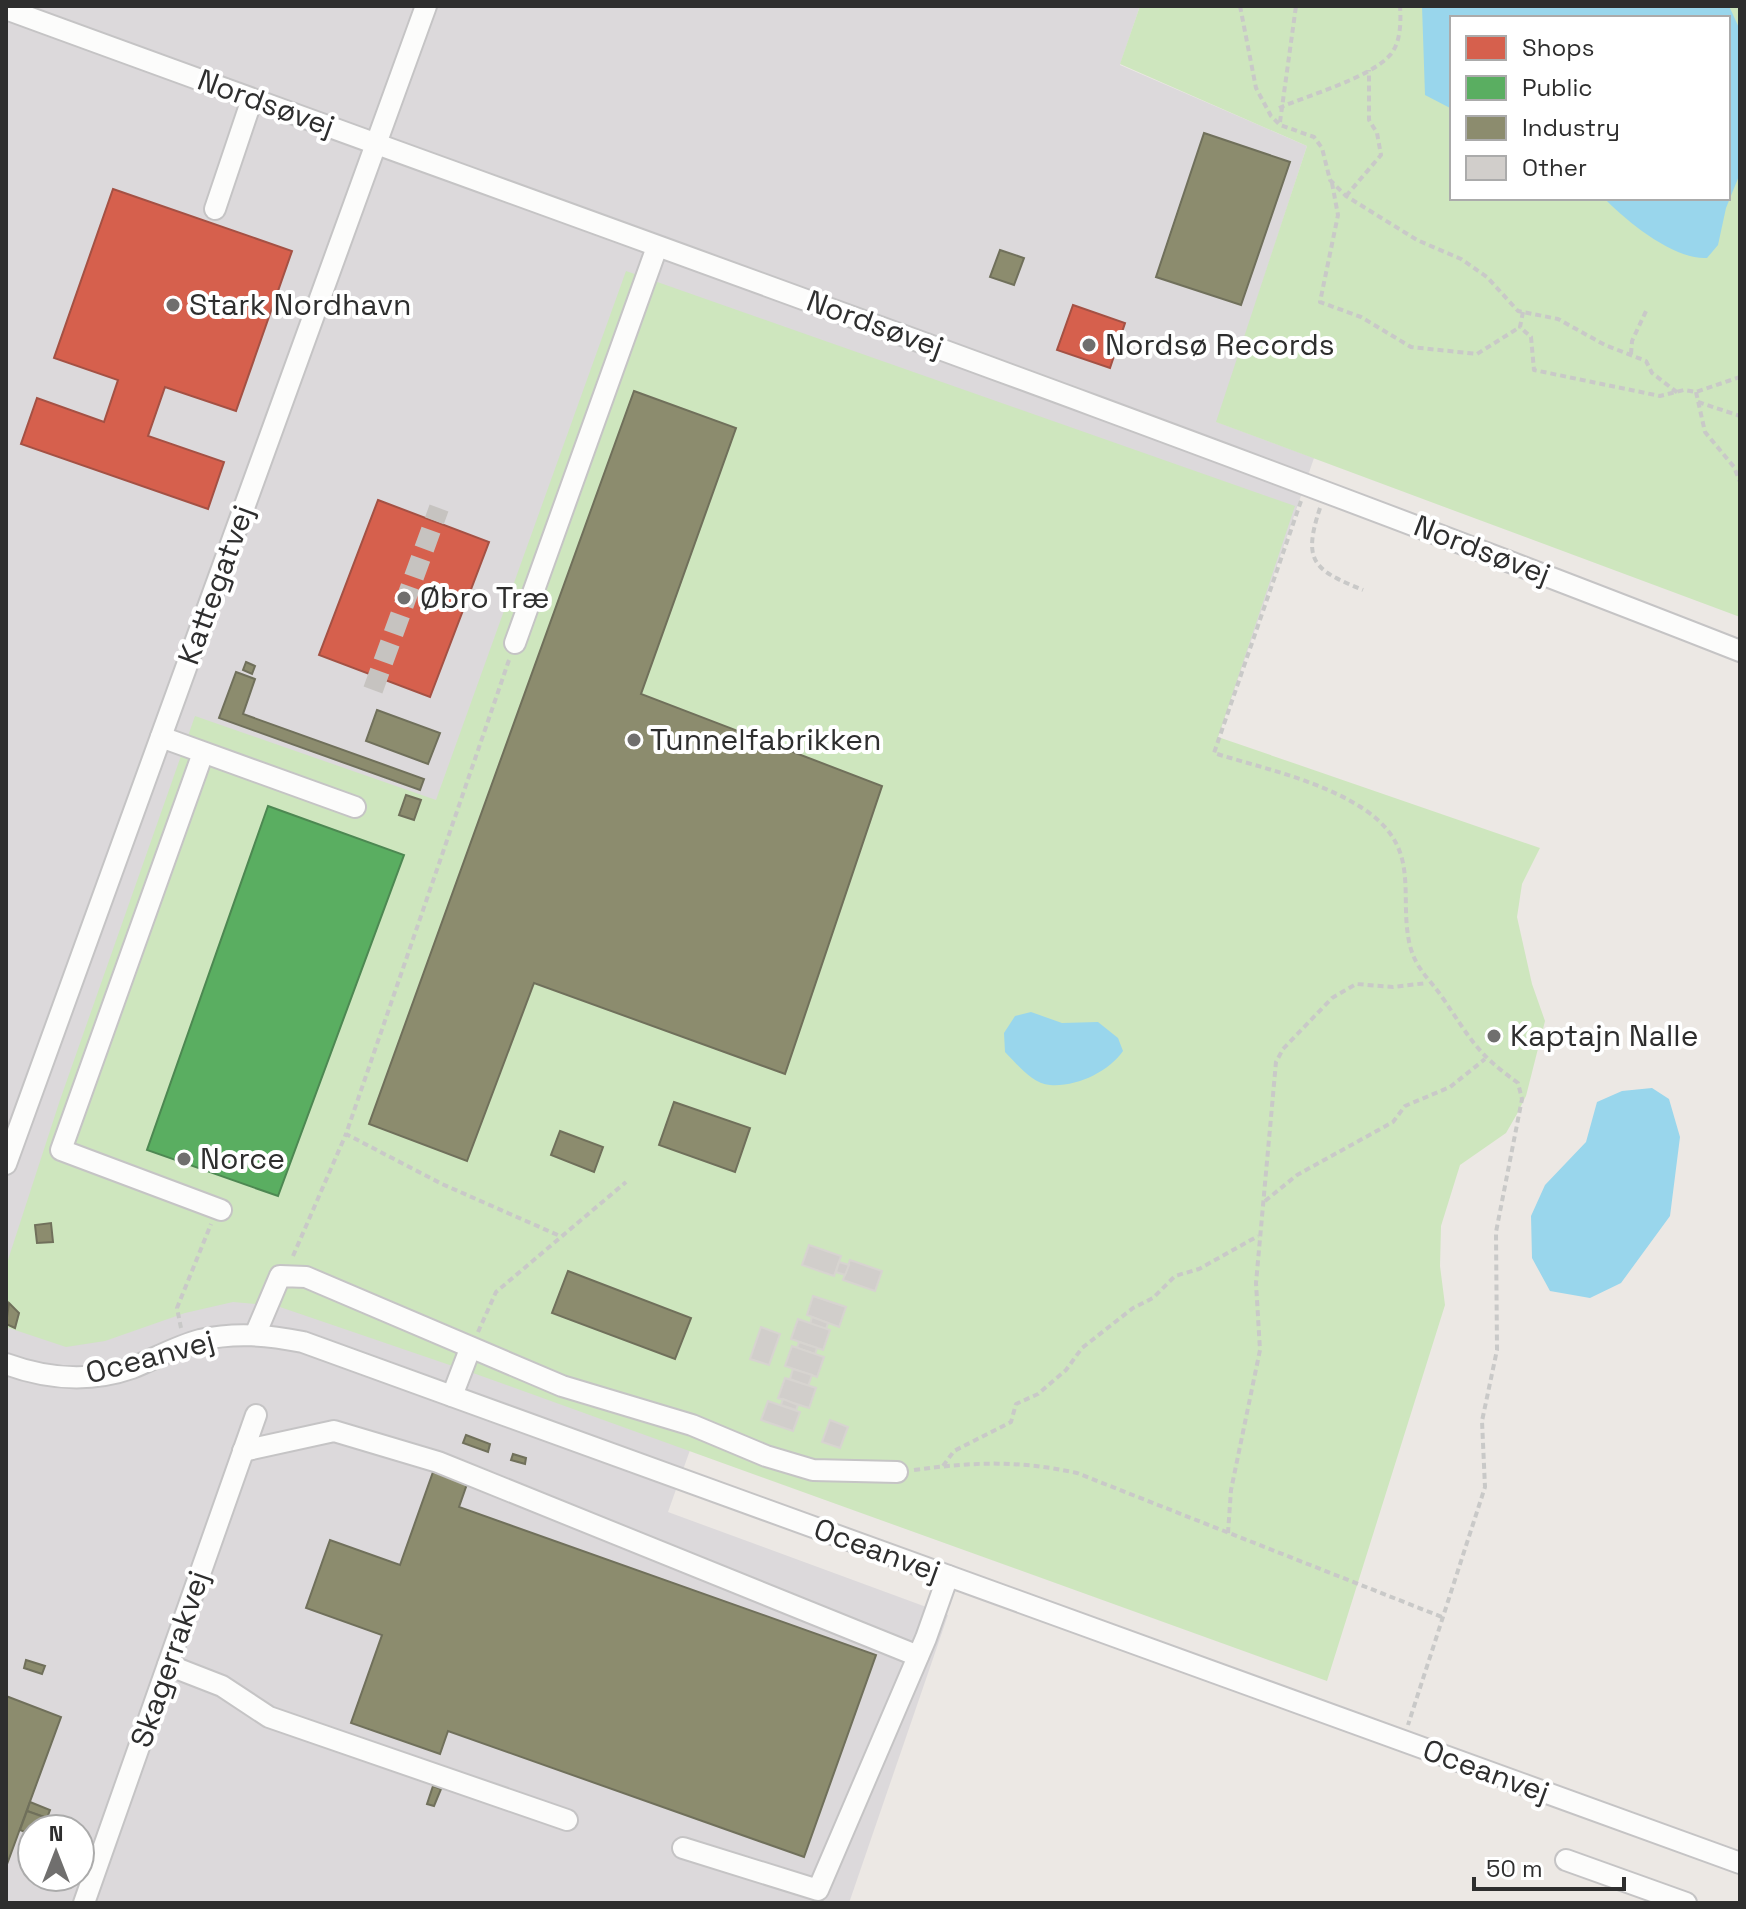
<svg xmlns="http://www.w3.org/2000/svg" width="1746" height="1909" viewBox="0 0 1746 1909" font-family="'Space Grotesk',sans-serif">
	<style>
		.industrial { fill: #dcd9db; fill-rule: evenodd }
		.green { fill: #cee6be; fill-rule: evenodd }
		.water { fill: #99d6ec }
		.shops { fill: #d6604d; stroke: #a45144; stroke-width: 2 }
		.public { fill: #5aae61; stroke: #4d8852; stroke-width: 2 }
		.industry { fill: #8c8c6e; stroke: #70705b; stroke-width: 2 }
		.building { fill: #d1cecb; stroke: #d7d4d0; stroke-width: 2 }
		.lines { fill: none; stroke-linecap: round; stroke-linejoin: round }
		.minor-tunnel { stroke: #c6c3c0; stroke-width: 20; stroke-dasharray: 20 10; stroke-linecap: butt }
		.minor-casing { stroke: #c5c4c5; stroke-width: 24 }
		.path { stroke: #c9c9c8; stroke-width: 4; stroke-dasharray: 6 4; stroke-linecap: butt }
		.minor { stroke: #fcfcfb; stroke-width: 20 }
		.poi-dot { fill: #706f6e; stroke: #fff; stroke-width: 3 }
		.labels { text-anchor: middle; stroke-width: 8; stroke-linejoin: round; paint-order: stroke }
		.street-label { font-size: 30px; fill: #2e2e2e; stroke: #fff }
		.poi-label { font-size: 30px; fill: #2e2e2e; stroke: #fff; text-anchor: start }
	</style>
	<rect width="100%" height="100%" fill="#ece8e4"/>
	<path class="industrial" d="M6,6H1140L1120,65L1307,146L1217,422L1314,458L1218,737L695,1436L668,1512L948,1615L849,1903H6ZM32,1829H80V1877H32Z"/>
	<g class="green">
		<path d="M1140,6H1740V617L1216,422L1307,146L1120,64ZM1452,18H1728V198H1452Z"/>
		<polygon points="626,271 1295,506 1218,737 1540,848 1522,884 1517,917 1532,984 1545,1021 1526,1096 1517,1114 1506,1133 1460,1165 1441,1226 1440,1266 1445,1305 1327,1681 473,1373 277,1306 233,1302 185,1313 105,1341 66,1347 6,1327 6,1266 60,1100 195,716 436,800"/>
	</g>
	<g class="water">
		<path d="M1422,6H1729L1740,30L1739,176L1726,208L1718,245L1707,258C1674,260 1626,221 1604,198H1728V18H1452V109L1425,95Z"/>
		<path d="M1031,1012L1062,1023L1098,1022L1118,1038L1123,1051C1108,1072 1077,1087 1050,1085C1032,1084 1017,1064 1005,1052L1004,1033L1015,1016Z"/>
		<polygon points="1652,1088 1669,1099 1680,1137 1670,1216 1621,1283 1590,1298 1550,1291 1532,1258 1531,1216 1545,1185 1586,1142 1597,1102 1622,1091"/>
	</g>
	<g class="shops">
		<polygon points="113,189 292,251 236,411 165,387 148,436 224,462 208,509 21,444 37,398 104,422 118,380 54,358"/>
		<polygon points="1073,305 1125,323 1110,368 1057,350"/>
		<polygon points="378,500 489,542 430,697 319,655"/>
	</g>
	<polygon class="public" points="268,806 404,855 278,1196 147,1150"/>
	<g class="industry">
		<polygon points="1204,133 1290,162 1241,305 1156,277"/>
		<polygon points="1000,250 1024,258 1014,285 990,277"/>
		<polygon points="634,391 736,428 641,694 882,786 785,1074 534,983 467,1161 369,1124"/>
		<polygon points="246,662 255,666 252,674 243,670"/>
		<polygon points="236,672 255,679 243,714 424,779 420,790 219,718"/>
		<polygon points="377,710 440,733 428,764 366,741"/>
		<polygon points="406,795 421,800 414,820 399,815"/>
		<polygon points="674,1102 750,1128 735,1172 659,1145"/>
		<polygon points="560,1131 603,1147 594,1172 551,1155"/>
		<polygon points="51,1223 53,1242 37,1243 35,1225"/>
		<polygon points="568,1271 691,1318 675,1359 552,1313"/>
		<polygon points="9,1303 19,1313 15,1328 6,1324"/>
		<polygon points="466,1435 490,1444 488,1452 463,1443"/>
		<polygon points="513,1454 526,1458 525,1464 511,1460"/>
		<polygon points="433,1472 467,1484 459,1507 876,1655 804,1857 448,1731 440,1754 351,1723 382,1635 306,1608 330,1540 400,1565"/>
		<polygon points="26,1660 45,1666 42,1674 24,1668"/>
		<polygon points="6,1696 61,1717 6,1867"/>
		<polygon points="433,1786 441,1789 434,1806 427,1804"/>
		<polygon points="30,1802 50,1810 47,1818 27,1811"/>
		<polygon points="27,1811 47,1818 43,1829 32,1829 32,1835 20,1830"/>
	</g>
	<g class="building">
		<polygon points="809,1245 841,1256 834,1276 802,1265"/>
		<polygon points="850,1260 882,1271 875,1291 843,1280"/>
		<polygon points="839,1262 849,1265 845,1275 836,1272"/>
		<polygon points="813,1296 846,1307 839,1327 807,1315"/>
		<polygon points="812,1317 828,1323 826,1329 810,1324"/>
		<polygon points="798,1319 830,1330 823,1350 791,1339"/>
		<polygon points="761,1327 780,1334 769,1365 750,1359"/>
		<polygon points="799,1342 817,1348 815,1354 797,1348"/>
		<polygon points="792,1346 824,1357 817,1377 785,1366"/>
		<polygon points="793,1369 812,1375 808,1386 790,1379"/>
		<polygon points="785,1378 816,1388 809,1408 778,1398"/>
		<polygon points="783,1399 798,1405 796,1410 781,1405"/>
		<polygon points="768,1401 800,1412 793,1431 761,1420"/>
		<polygon points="830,1420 848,1427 840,1448 822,1442"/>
	</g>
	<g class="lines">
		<polyline class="minor-tunnel" points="373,690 439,508"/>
		<defs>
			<g id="minor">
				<path d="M6,9C585,221 1166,426 1740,651"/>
				<polyline points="215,209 252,99"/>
				<polyline points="515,643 657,247"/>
				<polyline points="161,737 355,807"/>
				<polyline points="203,753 61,1150 221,1210"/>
				<polyline points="6,1164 426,6"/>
				<polyline points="255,1335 280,1276 306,1277 562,1386 692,1425 766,1456 813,1470 897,1472"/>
				<path d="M6,1364C47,1379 89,1383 132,1368C154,1359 177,1346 200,1340C236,1332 267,1335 303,1342L1740,1863"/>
				<polyline points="452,1396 470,1349"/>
				<polyline points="243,1451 334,1431 438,1462 918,1656"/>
				<polyline points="168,1665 222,1686 269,1717 567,1820"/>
				<polyline points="683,1848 818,1890 926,1638 948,1576"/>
				<polyline points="1566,1860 1686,1903"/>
				<polyline points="84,1903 256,1415"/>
			</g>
		</defs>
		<use href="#minor" class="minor-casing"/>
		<g class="path">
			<polyline points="1240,6 1256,88 1271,116 1280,125 1314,137 1322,148 1330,180 1346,196 1417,240 1461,259 1487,277 1518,311 1558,319 1605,345 1646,361 1652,373 1678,393"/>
			<path d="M1279,108C1308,95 1371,78 1391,54C1401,41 1401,21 1400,6"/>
			<polyline points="1280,122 1296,6"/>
			<polyline points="1332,183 1338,215 1320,302 1361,317 1411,347 1477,354 1520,327"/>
			<polyline points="1346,196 1381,155 1377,133 1369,120 1369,70"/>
			<polyline points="1523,312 1520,327 1531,337 1534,370 1660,396 1684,390 1696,392 1740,377"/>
			<polyline points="1631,354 1632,341 1647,309"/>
			<polyline points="1696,392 1705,432 1734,467 1740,482"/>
			<polyline points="1698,402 1740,416"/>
			<path d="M1301,501L1214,753C1265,769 1324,781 1368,812C1422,851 1398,896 1410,946C1417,971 1430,979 1442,997C1471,1039 1475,1052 1518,1083L1522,1099L1496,1232L1497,1350L1482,1421L1485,1487L1408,1725"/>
			<path d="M1320,508C1302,562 1314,570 1363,590"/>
			<polyline points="509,660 346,1134 442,1184 560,1236"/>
			<polyline points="1265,1201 1297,1175 1393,1122 1405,1106 1450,1087 1485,1059"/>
			<polyline points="293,1256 346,1134"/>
			<polyline points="181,1328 177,1308 211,1224"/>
			<polyline points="478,1332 496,1292 626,1182"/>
			<polyline points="943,1466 954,1451 1011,1422 1016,1404 1038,1394 1066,1370 1082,1348 1133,1308 1153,1298 1175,1276 1199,1269 1258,1236"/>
			<path d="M914,1470C974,1462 1018,1460 1077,1473L1442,1617"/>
			<polyline points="1228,1533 1231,1490 1260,1350 1256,1283 1276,1062 1283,1049 1332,998 1356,984 1393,987 1427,983"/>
		</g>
		<use href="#minor" class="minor"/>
	</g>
	<g class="poi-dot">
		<circle cx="173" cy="305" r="8"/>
		<circle cx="1089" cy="345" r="8"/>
		<circle cx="404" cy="598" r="8"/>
		<circle cx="634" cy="740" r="8"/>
		<circle cx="1494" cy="1036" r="8"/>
		<circle cx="184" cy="1159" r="8"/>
	</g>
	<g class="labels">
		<g class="street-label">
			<text transform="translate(266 103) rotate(20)" y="10">Nordsøvej</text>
			<text transform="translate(875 324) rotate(20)" y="10">Nordsøvej</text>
			<text transform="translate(1482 550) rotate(21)" y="10">Nordsøvej</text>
			<text transform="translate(216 585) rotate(-70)" y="10">Kattegatvej</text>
			<text transform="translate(150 1357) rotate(-15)" y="10">Oceanvej</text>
			<text transform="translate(877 1550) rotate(20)" y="10">Oceanvej</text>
			<text transform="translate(170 1659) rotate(-71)" y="10">Skagerrakvej</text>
			<text transform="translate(1486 1771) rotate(20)" y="10">Oceanvej</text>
		</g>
		<g class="poi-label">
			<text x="189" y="315">Stark Nordhavn</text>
			<text x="1105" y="355">Nordsø Records</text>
			<text x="420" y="608">Øbro Træ</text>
			<text x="650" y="750">Tunnelfabrikken</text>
			<text x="1510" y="1046">Kaptajn Nalle</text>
			<text x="200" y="1169">Norce</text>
		</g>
	</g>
	<rect width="1746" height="1909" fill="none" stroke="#2e2e2e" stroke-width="16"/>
	<rect x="1450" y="16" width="280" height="184" fill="#ffffff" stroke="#ababab" stroke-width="2"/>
	<rect x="1466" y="36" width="40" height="24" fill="#d6604d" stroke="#ababab" stroke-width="2"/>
	<text x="1522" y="56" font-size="24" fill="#2e2e2e">Shops</text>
	<rect x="1466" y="76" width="40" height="24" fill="#5aae61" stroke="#ababab" stroke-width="2"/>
	<text x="1522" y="96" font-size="24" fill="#2e2e2e">Public</text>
	<rect x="1466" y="116" width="40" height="24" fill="#8c8c6e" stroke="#ababab" stroke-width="2"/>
	<text x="1522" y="136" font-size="24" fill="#2e2e2e">Industry</text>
	<rect x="1466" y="156" width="40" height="24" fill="#d1cecb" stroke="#ababab" stroke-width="2"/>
	<text x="1522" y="176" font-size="24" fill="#2e2e2e">Other</text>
	<g transform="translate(56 1853)"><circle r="38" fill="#ffffff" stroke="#ababab" stroke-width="2"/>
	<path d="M0-6L14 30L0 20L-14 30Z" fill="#706f6e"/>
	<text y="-12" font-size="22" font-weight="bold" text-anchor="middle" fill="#2e2e2e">N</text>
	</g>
	<path d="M1474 1877v12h150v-12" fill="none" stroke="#2e2e2e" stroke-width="4"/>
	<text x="1486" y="1877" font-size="24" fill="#2e2e2e" stroke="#ffffff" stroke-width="6" paint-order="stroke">50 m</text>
</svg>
